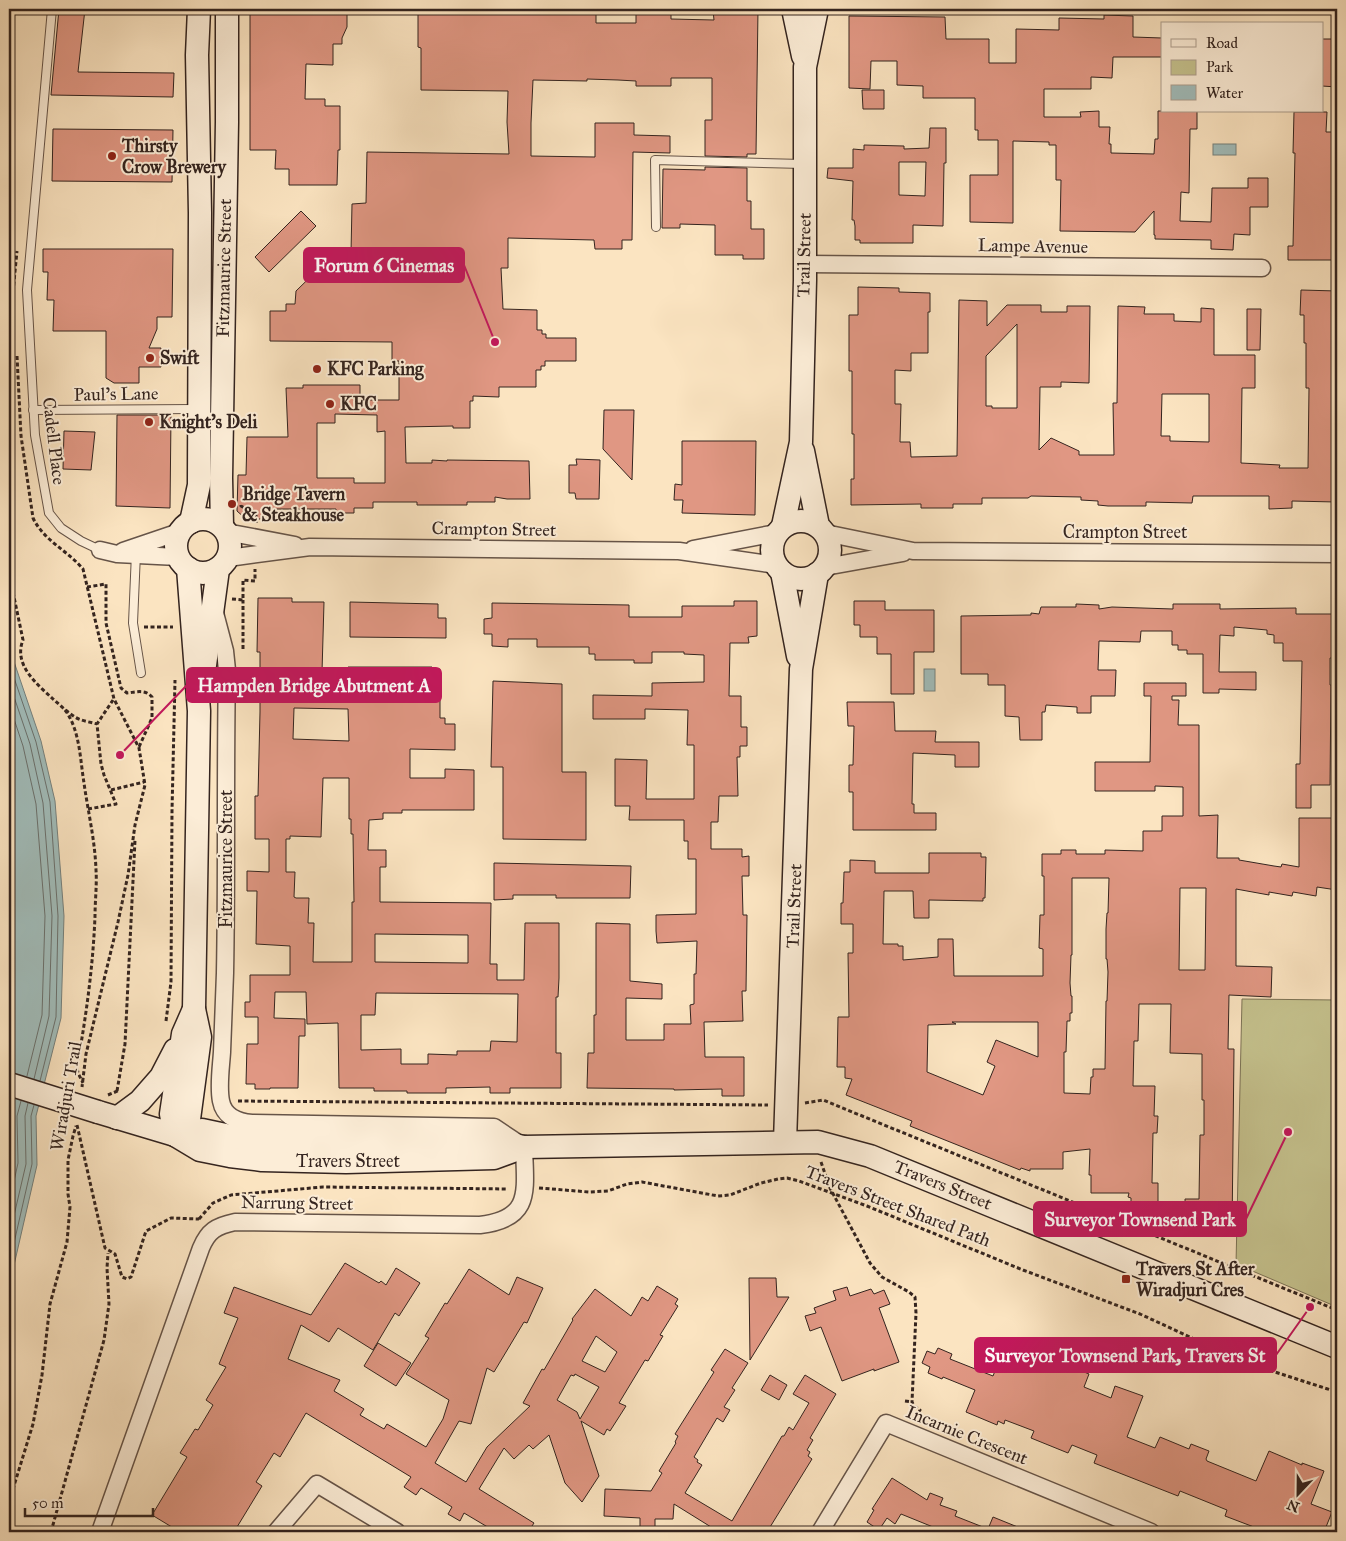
<svg xmlns="http://www.w3.org/2000/svg" width="1346" height="1541" viewBox="0 0 1346 1541" font-family="'IM FELL Great Primer',serif">
	<style>
		.green { fill: #c5c28e; stroke: #7c7356 }
		.water { fill: #a1bdbb; stroke: #75807d }
		.lines { fill: none; stroke-linecap: round; stroke-linejoin: round }
		.shore { stroke: #6a706d; stroke-width: 1 }
		.building { fill: #e09783; stroke: #34241f; fill-rule: evenodd }
		.lane-casing { stroke: #665448; stroke-width: 10 }
		.street-casing { stroke: #665448; stroke-width: 19 }
		.secondary-casing { stroke: #34241f; stroke-width: 25 }
		.path { stroke: #34241f; stroke-width: 3; stroke-dasharray: 4 2.5; stroke-linecap: butt }
		.lane { stroke: #fcedd7; stroke-width: 8 }
		.street { stroke: #fcedd7; stroke-width: 16 }
		.secondary { stroke: #fcedd7; stroke-width: 22 }
		.secondary-bridge-casing { stroke: #34241f; stroke-width: 25; stroke-linecap: butt }
		.secondary-bridge { stroke: #fcedd7; stroke-width: 22 }
		.poi-dot { fill: #8f2418; stroke: #fcedd7; stroke-width: 2 }
		.labels { text-anchor: middle; stroke-width: 4; stroke-linejoin: round; paint-order: stroke }
		.poi-label { font-size: 18px; font-weight: bold; fill: #34241f; stroke: #fcedd7; text-anchor: start }
		.street-label { font-size: 18px; fill: #34241f; stroke: #fcedd7 }
		.leader { fill: none; stroke: #c2185b; stroke-width: 2 }
		.callout-dot { fill: #c2185b; stroke: #fcedd7; stroke-width: 2 }
		.callout { fill: #c2185b; stroke: #c2185b; stroke-width: 2 }
		.callout-label { font-size: 19px; text-anchor: middle; font-weight: bold; fill: #fff }
	</style>
	<rect width="100%" height="100%" fill="#fbe4c1"/>
	<filter id="stains"><feTurbulence type="fractalNoise" baseFrequency=".004" numOctaves="4"/><feColorMatrix values="0 0 0 0 .2 0 0 0 0 .09 0 0 0 0 .02 0 0 0 .5 -.17"/></filter>
	<radialGradient id="worn" r=".72"><stop offset=".6" stop-color="#630" stop-opacity="0"/><stop offset="1" stop-color="#630" stop-opacity=".3"/></radialGradient>
	<polygon class="green" points="1242,999 1337,1000 1337,1307 1236,1264"/>
	<g class="water">
		<rect x="1213" y="144" width="23" height="11"/>
		<polygon points="9,647 41,741 55,801 64,916 61,1018 36,1116 37,1165 9,1287"/>
		<rect x="924" y="669" width="11" height="22"/>
	</g>
	<g class="lines">
		<g class="shore">
			<polyline points="9,663 36,742 50,802 58,916 56,1017 40,1081"/>
			<polyline points="9,682 30,744 43,803 52,916 49,1016 34,1079"/>
			<polyline points="9,704 23,746 36,804 45,916 42,1015 27,1076"/>
			<polyline points="9,1204 18,1163 17,1116 21,1101"/>
			<polyline points="9,1237 26,1164 25,1116 28,1103"/>
			<polyline points="9,1265 32,1164 31,1116 34,1105"/>
		</g>
	</g>
	<g class="building">
		<polygon points="59,9 85,9 78,72 174,73 173,97 51,95"/>
		<polygon points="250,9 347,9 347,27 342,38 342,44 333,44 333,65 306,64 305,99 325,99 325,106 340,106 340,150 338,150 337,185 289,185 289,169 275,169 276,150 250,150"/>
		<path d="M418,9H596V23H636V9H671V19L714,20L713,10H716V9H758L756,154H747V157L705,156V120H712V78H671V86H636V81L618,80L587,79V81L533,80L531,123V156L595,157V123H634V135L670,136V153L633,152L632,240H622V249H595L594,240L508,238V268H501L503,309L537,310V330H542V334H546V338H576V361H545V366H541V370H536V387H499V397L473,396V401H470V428H453V426L405,427L406,463H432V460L447,461V460L529,461L530,499H507L495,497V502H467V505H417V502H373V508H354V513H336V509H273V519H246L237,511L238,475H246L247,437H288L286,388H303V385H360V400H399V361H392V342L270,341V311H286V304H295L296,291L335,253H351L352,204L366,203L367,152L509,154L507,122L508,91L421,90V48L418,47ZM335,414L377,415V432L385,431V483H354V478H317V423H335Z"/>
		<polygon points="1104,15 1133,16 1133,37 1162,38 1162,57 1113,57 1112,78 1091,77 1091,89 1044,89 1044,117 1081,117 1080,112 1099,111 1099,127 1110,127 1109,144 1111,144 1111,153 1154,154 1155,139 1158,139 1158,111 1197,111 1197,129 1190,129 1189,193 1181,192 1180,221 1211,222 1212,188 1248,188 1248,178 1268,178 1268,207 1250,207 1250,235 1234,234 1233,250 1211,249 1211,240 1155,239 1155,235 1154,235 1154,211 1135,232 1060,231 1061,180 1056,180 1056,145 1049,145 1049,142 1013,141 1013,223 970,222 970,175 998,175 998,140 978,140 978,130 975,130 975,98 923,98 923,86 897,85 897,61 871,61 870,89 849,88 849,16 945,17 946,39 989,39 989,63 1016,63 1016,29 1059,30 1059,18 1104,19"/>
		<polygon points="1322,39 1337,39 1337,87 1322,86"/>
		<polygon points="862,90 884,90 884,109 863,109"/>
		<polygon points="1294,112 1327,112 1326,132 1337,132 1337,260 1288,260 1288,246 1293,246 1295,153 1293,153"/>
		<path d="M930,128H946V163H944L943,226L913,225V243H860V240H855V226L854,220H852L853,181L827,178L828,168H853V149L864,150V145L904,146V149L929,148ZM899,162H926L925,196L899,195Z"/>
		<polygon points="53,129 173,130 172,182 52,181"/>
		<polygon points="705,167 747,168 747,201 751,201 751,229 764,229 764,259 743,259 743,255 715,255 715,225 680,224 680,228 662,228 663,169 705,170"/>
		<polygon points="301,211 316,226 269,272 255,257"/>
		<polygon points="43,249 173,249 172,317 157,317 157,329 149,348 161,348 161,367 139,367 139,383 114,383 106,378 106,331 53,331 54,300 47,300 48,272 43,272"/>
		<path d="M858,287L899,288V292L930,293V312H928V353H911V371L895,370V404H901L900,442H910L911,457L957,456L959,300L987,301V326L1007,305H1041V312H1067V306H1090L1089,383L1061,382V387H1040L1039,450L1051,438L1079,451V455H1114L1113,403H1117L1118,306L1145,307L1144,314H1174V321L1201,322V308L1214,309V355H1255V388H1242L1241,463L1280,465L1279,468H1308L1309,388H1306V343H1304V315H1300L1301,290L1337,291V356H1335V410H1337L1336,502L1292,501V508L1269,509V496H1193L1192,503L1146,502V506H1108L1098,505V501L1081,500V497L1031,496L1028,498H982V504H953V508H921V504L851,505V479H854V434H852V371H849V315H858ZM1017,324V408H992V406H986V356ZM1162,394H1209V442L1170,441V436H1161Z"/>
		<polygon points="1247,309 1261,309 1260,350 1247,350"/>
		<polygon points="604,410 634,410 632,480 603,449"/>
		<polygon points="117,415 171,415 170,508 116,506"/>
		<polygon points="64,431 95,432 91,470 63,469"/>
		<polygon points="682,441 756,441 755,515 682,513 683,500 674,500 675,484 682,485"/>
		<polygon points="576,459 600,460 599,499 576,499 575,493 569,493 569,465 577,465"/>
		<path d="M258,598H292V602H324L322,672L349,673L348,667H432V669H440V718H445V724H455V750L410,749V778H445V769L474,770V810H402V813H383V819L369,820L368,850H386V867H380V902L491,903L490,964H497V980H524L525,923H559V978L558,997H556V1053H561V1088H510V1093H490V1087L446,1088V1093H407V1091H374V1088H339L338,1023L307,1024L306,992H275L274,1018L305,1019V1036H299L298,1088H270V1089H255V1084H246L247,1044H258V1017H245V1002H250V975H290V946L256,944L257,891H247V871L269,872V839H255V796H258L260,712V652H257ZM294,708L348,709L349,741L293,739ZM323,778H349V819H351V834H353L354,902H352V962H313L314,923H308L309,898H296L294,897L295,872H286V839H290V836L321,837ZM375,934L468,935V963L375,962ZM376,993L518,994L517,1042L491,1041L490,1051H457V1055L428,1054V1064H401V1049L361,1050V1015H375Z"/>
		<polygon points="734,601 757,601 757,636 748,637 749,643 730,643 729,696 741,696 741,727 747,727 747,746 740,746 740,757 737,757 738,796 719,796 718,822 711,822 711,849 742,849 742,857 749,856 749,876 742,876 743,915 747,915 746,991 742,991 743,1021 704,1022 705,1057 744,1057 744,1096 722,1096 722,1089 674,1090 674,1089 587,1088 588,1053 594,1053 594,1015 596,1015 596,923 630,924 630,981 662,984 662,999 626,998 626,1040 664,1040 664,1024 691,1024 690,1005 694,1004 694,974 696,974 697,941 657,943 656,931 656,915 696,914 696,859 688,859 688,841 684,841 684,820 629,820 630,806 615,806 615,759 647,760 646,799 694,799 694,745 687,745 688,710 645,709 645,719 593,719 593,695 652,696 652,683 704,682 704,655 684,654 684,652 652,652 652,663 634,663 634,660 595,660 595,654 589,654 589,647 537,647 537,639 508,639 508,647 492,646 492,634 484,634 484,619 492,618 492,603 629,605 629,617 682,617 682,606 734,606"/>
		<polygon points="854,601 885,601 885,610 934,610 934,652 914,652 914,694 891,694 891,654 877,654 877,637 860,637 860,625 854,625"/>
		<polygon points="350,602 438,604 438,618 446,618 446,638 350,637"/>
		<polygon points="1076,604 1099,605 1099,609 1112,607 1173,609 1173,604 1220,604 1220,609 1296,608 1296,614 1332,614 1332,658 1330,658 1330,685 1331,685 1330,785 1311,785 1311,808 1296,808 1296,764 1300,764 1302,661 1283,661 1283,643 1274,643 1274,635 1267,634 1267,630 1234,627 1234,636 1220,635 1219,672 1256,672 1256,690 1219,689 1219,693 1203,693 1203,654 1187,654 1187,650 1178,650 1178,645 1172,645 1172,631 1141,631 1140,642 1099,641 1098,670 1116,670 1115,696 1091,696 1091,713 1077,713 1077,707 1046,705 1045,712 1042,712 1042,740 1020,740 1019,717 1005,716 1005,685 988,685 988,674 961,674 961,616 1031,615 1031,613 1039,614 1041,607 1076,607"/>
		<polygon points="493,681 562,684 562,772 586,772 586,840 503,839 503,767 491,767"/>
		<path d="M1144,683H1186V696H1172V700H1179L1178,725H1199V816L1218,815L1217,858H1239V860L1274,866L1281,867L1282,864L1299,867V818H1337V890L1317,887L1316,896L1293,892L1292,896L1269,892V895L1236,889V966L1272,967L1271,997L1229,995L1228,1049H1234L1232,1233H1186L1185,1199H1199L1200,1135H1204V1100H1202V1054L1170,1053L1171,1004H1139L1138,1041H1134L1133,1086H1155L1154,1116H1158L1157,1133H1153L1152,1183H1158V1204L1143,1205V1202H1131V1198L1128,1197L1129,1193H1091V1175H1089L1090,1149L1063,1152V1169H1030V1171L1021,1168L1020,1170L910,1126L912,1121L846,1095L852,1079L845,1078V1067H837L838,1017H849L848,953H853V924H841V903H843L844,872H850V860L875,861V873H929V853H981V857H986L985,898H983V901L929,900V918H914L913,891H884L883,944H898V946H903V960L938,957V939H953L954,976H1043V949L1039,948L1040,915H1044V876H1042V854H1061V850H1076V854H1105V850L1143,851V831H1162V816H1183V787L1155,786V791H1095V762H1150L1151,696H1144ZM1072,878H1109L1108,913H1107L1106,929V959H1107L1108,972L1107,1001H1106L1105,1069H1093V1077H1091L1090,1094L1064,1093V1052H1066L1067,1021H1070V1013H1072V996H1071L1070,983L1071,955H1072ZM1180,888H1206L1205,970H1179ZM952,1022H1038V1057L996,1040L987,1062L995,1066L983,1095L927,1072L928,1025L956,1024Z"/>
		<polygon points="847,702 894,702 895,731 936,731 935,742 979,742 979,767 955,767 955,755 913,753 912,804 914,804 914,813 936,813 936,830 853,830 853,792 849,792 849,765 853,765 854,726 848,726"/>
		<polygon points="494,863 631,866 630,898 556,898 556,895 513,895 513,899 494,900"/>
		<path d="M345,1263L379,1283L381,1281L386,1285L396,1268L420,1283L399,1316L395,1313L373,1350L338,1328L329,1342L301,1325L288,1359L340,1380L334,1391L364,1409L360,1415L384,1429L387,1424L426,1447L443,1419L449,1400L406,1374L429,1338L425,1336L445,1303L447,1304L469,1269L509,1295L517,1277L543,1288L527,1323L524,1322L494,1372L487,1368L471,1424L459,1421L435,1463L466,1482L487,1447L530,1406L523,1403L542,1369L544,1370L573,1320L572,1319L595,1289L631,1316L642,1297L648,1301L657,1286L678,1299L675,1304L678,1306L660,1335L663,1336L648,1361L645,1360L619,1403L626,1406L610,1431L607,1429L604,1435L581,1421L599,1476L582,1502L565,1483L549,1435L533,1449L529,1445L514,1459L504,1448L479,1489L534,1523L528,1532H496L464,1513L460,1521L448,1514L452,1507L421,1488L416,1495L404,1487L411,1477L306,1413L280,1457L274,1453L256,1482L262,1486L234,1532H180L152,1515L187,1457L180,1453L195,1429L198,1430L213,1405L206,1400L226,1367L219,1364L238,1318L224,1313L234,1287L311,1315ZM596,1336L617,1352L605,1372L582,1361ZM575,1374L599,1387L580,1419L577,1412L557,1400L571,1375L574,1376Z"/>
		<polygon points="749,1278 776,1278 777,1297 789,1297 750,1360"/>
		<polygon points="847,1287 850,1296 871,1289 874,1294 884,1290 890,1304 879,1308 899,1362 874,1371 874,1369 842,1381 821,1327 810,1331 805,1316 816,1313 814,1308 836,1300 833,1291"/>
		<polygon points="378,1343 411,1363 396,1386 364,1366"/>
		<polygon points="1018,1345 1089,1374 1084,1387 1111,1398 1115,1386 1143,1396 1127,1437 1155,1448 1160,1437 1189,1449 1191,1444 1209,1451 1206,1459 1207,1461 1256,1481 1269,1451 1302,1465 1302,1463 1324,1471 1311,1504 1332,1512 1324,1532 1267,1532 1225,1516 1227,1510 1180,1491 1178,1496 1094,1463 1097,1455 1072,1445 1068,1453 1031,1438 1034,1431 1005,1420 1004,1424 998,1421 997,1425 966,1412 975,1390 943,1377 942,1379 928,1373 930,1367 922,1363 927,1351 935,1354 938,1348 952,1354 950,1359 993,1376 997,1366 1006,1369 1009,1361 1011,1362"/>
		<polygon points="725,1349 748,1363 732,1388 735,1390 724,1407 730,1410 723,1422 717,1418 694,1457 698,1460 697,1462 702,1465 685,1493 732,1521 782,1436 784,1436 789,1427 793,1430 809,1403 793,1394 805,1375 836,1394 810,1438 813,1440 807,1450 810,1452 808,1456 812,1459 767,1532 707,1532 711,1527 674,1504 673,1519 655,1519 655,1528 640,1527 640,1518 604,1516 605,1489 651,1491 662,1473 659,1471 676,1443 675,1442 678,1436 675,1434 714,1372 711,1370"/>
		<polygon points="770,1375 787,1385 779,1400 761,1390"/>
		<polygon points="892,1478 927,1500 930,1493 943,1498 940,1505 957,1511 955,1516 988,1529 993,1517 1030,1532 930,1532 933,1527 901,1514 895,1524 887,1518 879,1530 867,1522 874,1510 872,1509"/>
	</g>
	<g class="lines">
		<defs>
			<g id="lane">
				<polyline points="52,9 27,290 35,435 49,513 61,528 81,541 100,550"/>
				<polyline points="656,227 655,160 803,164"/>
				<polyline points="33,410 196,409"/>
				<polyline points="136,553 133,623 141,673"/>
			</g>
			<g id="street">
				<polyline points="805,264 1262,268"/>
				<polyline points="226,532 295,545"/>
				<polyline points="825,533 913,551 1337,554"/>
				<polyline points="693,549 776,533"/>
				<polyline points="100,550 117,554 178,557"/>
				<polyline points="123,551 179,532"/>
				<polyline points="228,558 310,547 679,551 776,565"/>
				<polyline points="825,567 903,553"/>
				<path d="M100,1532L201,1248C208,1231 216,1226 235,1222L480,1225C533,1219 525,1190 524,1147L494,1127L252,1123C238,1122 224,1117 221,1101C218,1086 221,1068 222,1052C223,1026 224,999 225,973C227,872 225,771 227,670L225,651L215,613"/>
				<polyline points="276,1532 317,1484 397,1532"/>
				<polyline points="820,1532 886,1423 1151,1532"/>
			</g>
			<g id="secondary">
				<polyline points="793,9 803,56"/>
				<polyline points="803,451 818,526"/>
				<circle cx="203" cy="546" r="27"/>
				<circle cx="801" cy="550" r="29"/>
				<polyline points="191,522 199,485 200,213 197,55 199,9"/>
				<polyline points="222,526 221,478 227,122 227,9"/>
				<polyline points="783,526 801,442 805,280 805,67 817,9"/>
				<polyline points="782,572 798,656"/>
				<polyline points="205,665 218,569"/>
				<polyline points="98,1112 175,1135 200,1150 230,1156 262,1160 346,1162 494,1158 524,1147"/>
				<polyline points="117,1118 140,1101 161,1077 175,1050"/>
				<polyline points="175,1135 202,1130 249,1140 275,1142 493,1141 524,1147 818,1142 870,1156 1337,1347"/>
				<polyline points="175,1135 189,1119 200,1037 194,1009 199,711 188,568"/>
				<polyline points="175,1135 171,1114 183,1034 194,1009"/>
				<polyline points="785,1142 801,669 817,574"/>
			</g>
		</defs>
		<use href="#lane" class="lane-casing"/>
		<use href="#street" class="street-casing"/>
		<use href="#secondary" class="secondary-casing"/>
		<g class="path">
			<polyline points="9,10 9,9"/>
			<polyline points="13,292 17,251"/>
			<path d="M17,356L21,436L33,518C44,541 67,550 83,569L114,699L139,748L145,785L135,825L128,875L118,922L86,1054L82,1087"/>
			<polyline points="241,505 241,506 248,510 256,512 256,523"/>
			<path d="M9,573L23,640C13,665 37,684 53,699C60,705 67,712 75,717C81,721 90,722 97,724"/>
			<path d="M87,587L106,584V623L121,688L127,693C137,692 145,689 152,697V718L139,747"/>
			<polyline points="232,599 243,600 243,580 255,581 255,569"/>
			<polyline points="144,627 173,627"/>
			<polyline points="243,649 243,600"/>
			<path d="M65,710C80,730 80,759 84,783C88,812 95,840 96,870C97,885 95,901 95,916C93,967 86,1017 77,1067L78,1073L83,1083"/>
			<polyline points="111,790 144,782"/>
			<polyline points="88,809 116,804 104,775 101,764 97,724 113,700"/>
			<polyline points="166,1021 171,982 172,811 175,680"/>
			<polyline points="117,1091 125,1044 135,840"/>
			<polyline points="108,1095 120,1090"/>
			<polyline points="238,1101 768,1105"/>
			<polyline points="805,1103 823,1100 1337,1310"/>
			<polyline points="77,1125 105,1248 115,1254 122,1277 127,1279 131,1277 146,1231 171,1218 199,1219 200,1220"/>
			<polyline points="821,1162 830,1188 870,1263 882,1277 909,1292 915,1297 916,1313 912,1402 914,1406 920,1410 916,1419"/>
			<polyline points="539,1188 589,1192 608,1191 627,1184 642,1182 718,1196 730,1195 761,1183 778,1179 787,1178 799,1181 867,1206 1023,1270 1140,1314 1244,1362 1337,1392"/>
			<polyline points="199,1219 213,1203 231,1195 323,1187 508,1189"/>
			<polyline points="905,1401 912,1402"/>
			<polyline points="9,1502 33,1424 42,1375 50,1304 67,1242 70,1207 68,1194 68,1160 73,1136 76,1126"/>
			<polyline points="51,1532 104,1340 109,1304 107,1268 108,1253"/>
		</g>
		<use href="#lane" class="lane"/>
		<use href="#street" class="street"/>
		<use href="#secondary" class="secondary"/>
		<defs>
			<polyline id="secondary-bridge" points="9,1084 98,1112"/>
		</defs>
		<use href="#secondary-bridge" class="secondary-bridge-casing"/>
		<use href="#secondary-bridge" class="secondary-bridge"/>
	</g>
	<g class="poi-dot">
		<circle cx="112" cy="156" r="5"/>
		<circle cx="150" cy="358" r="5"/>
		<circle cx="317" cy="369" r="5"/>
		<circle cx="330" cy="404" r="5"/>
		<circle cx="149" cy="422" r="5"/>
		<circle cx="232" cy="504" r="5"/>
		<rect x="1121" y="1274" width="10" height="10" rx="2.5"/>
	</g>
	<g class="labels">
		<g class="poi-label">
			<text x="122" y="152">Thirsty<tspan x="122" dy="21">Crow Brewery</tspan></text>
			<text x="160" y="364">Swift</text>
			<text x="327" y="375">KFC Parking</text>
			<text x="340" y="410">KFC</text>
			<text x="159" y="428">Knight's Deli</text>
			<text x="242" y="500">Bridge Tavern<tspan x="242" dy="21">&amp; Steakhouse</tspan></text>
			<text x="1136" y="1275">Travers St After<tspan x="1136" dy="21">Wiradjuri Cres</tspan></text>
		</g>
		<g class="street-label">
			<text transform="translate(1033 246) rotate(1)" y="6">Lampe Avenue</text>
			<text transform="translate(804 255) rotate(-89)" y="6">Trail Street</text>
			<text transform="translate(224 268) rotate(-89)" y="6">Fitzmaurice Street</text>
			<text transform="translate(116 394) rotate(-1)" y="6">Paul's Lane</text>
			<text transform="translate(54 441) rotate(83)" y="6">Cadell Place</text>
			<text transform="translate(494 529) rotate(1)" y="6">Crampton Street</text>
			<text x="1125" y="538">Crampton Street</text>
			<text transform="translate(226 859) rotate(-90)" y="6">Fitzmaurice Street</text>
			<text transform="translate(794 906) rotate(-88)" y="6">Trail Street</text>
			<text transform="translate(66 1096) rotate(-80)" y="6">Wiradjuri Trail</text>
			<text x="348" y="1167">Travers Street</text>
			<text transform="translate(943 1185) rotate(22)" y="6">Travers Street</text>
			<text transform="translate(297 1203) rotate(1)" y="6">Narrung Street</text>
			<text transform="translate(898 1206) rotate(21)" y="6">Travers Street Shared Path</text>
			<text transform="translate(967 1435) rotate(22)" y="6">Incarnie Crescent</text>
		</g>
	</g>
	<path class="leader" d="M495 342L464 265M120 755L187 685M1288 1132L1246 1219M1310 1307L1276 1355"/>
	<g class="callout-dot">
		<circle cx="495" cy="342" r="5"/>
		<circle cx="120" cy="755" r="5"/>
		<circle cx="1288" cy="1132" r="5"/>
		<circle cx="1310" cy="1307" r="5"/>
	</g>
	<g class="callout">
		<rect x="304" y="248" width="160" height="34" rx="5"/>
		<rect x="187" y="668" width="254" height="34" rx="5"/>
		<rect x="1034" y="1202" width="212" height="34" rx="5"/>
		<rect x="975" y="1338" width="301" height="34" rx="5"/>
	</g>
	<g class="callout-label">
		<text x="384" y="272">Forum 6 Cinemas</text>
		<text x="314" y="692">Hampden Bridge Abutment A</text>
		<text x="1140" y="1226">Surveyor Townsend Park</text>
		<text x="1125" y="1362">Surveyor Townsend Park, Travers St</text>
	</g>
	<rect width="1346" height="1541" fill="none" stroke="#fbe4c1" stroke-width="30"/>
	<rect x="10" y="10" width="1326" height="1521" fill="none" stroke="#34241f" stroke-width="2.5"/>
	<rect x="15" y="15" width="1316" height="1511" fill="none" stroke="#34241f"/>
	<rect x="1161" y="22" width="162" height="90" fill="#fcedd7" stroke="#ac9d8d"/>
	<rect x="1171" y="39" width="25" height="8" fill="#fcedd7" stroke="#ac9d8d"/>
	<text x="1206" y="48" font-size="15" fill="#34241f">Road</text>
	<rect x="1171" y="60" width="25" height="15" fill="#c5c28e" stroke="#ac9d8d"/>
	<text x="1206" y="72" font-size="15" fill="#34241f">Park</text>
	<rect x="1171" y="85" width="25" height="15" fill="#a1bdbb" stroke="#ac9d8d"/>
	<text x="1206" y="98" font-size="15" fill="#34241f">Water</text>
	<g transform="translate(1298 1494) rotate(202)" stroke="#fcedd7" stroke-width="4" paint-order="stroke">
	<path d="M0-4L9 19L0 12L-9 19Z" fill="#34241f"/>
	<text y="-8" font-size="14" font-weight="bold" text-anchor="middle" fill="#34241f">N</text>
	</g>
	<path d="M25 1508v8h128v-8" fill="none" stroke="#34241f" stroke-width="2.5"/>
	<text x="32" y="1508" font-size="15" fill="#34241f" stroke="#fcedd7" stroke-width="4" paint-order="stroke">50 m</text>
	<rect width="100%" height="100%" filter="url(#stains)"/>
	<rect width="100%" height="100%" fill="url(#worn)"/>
</svg>
